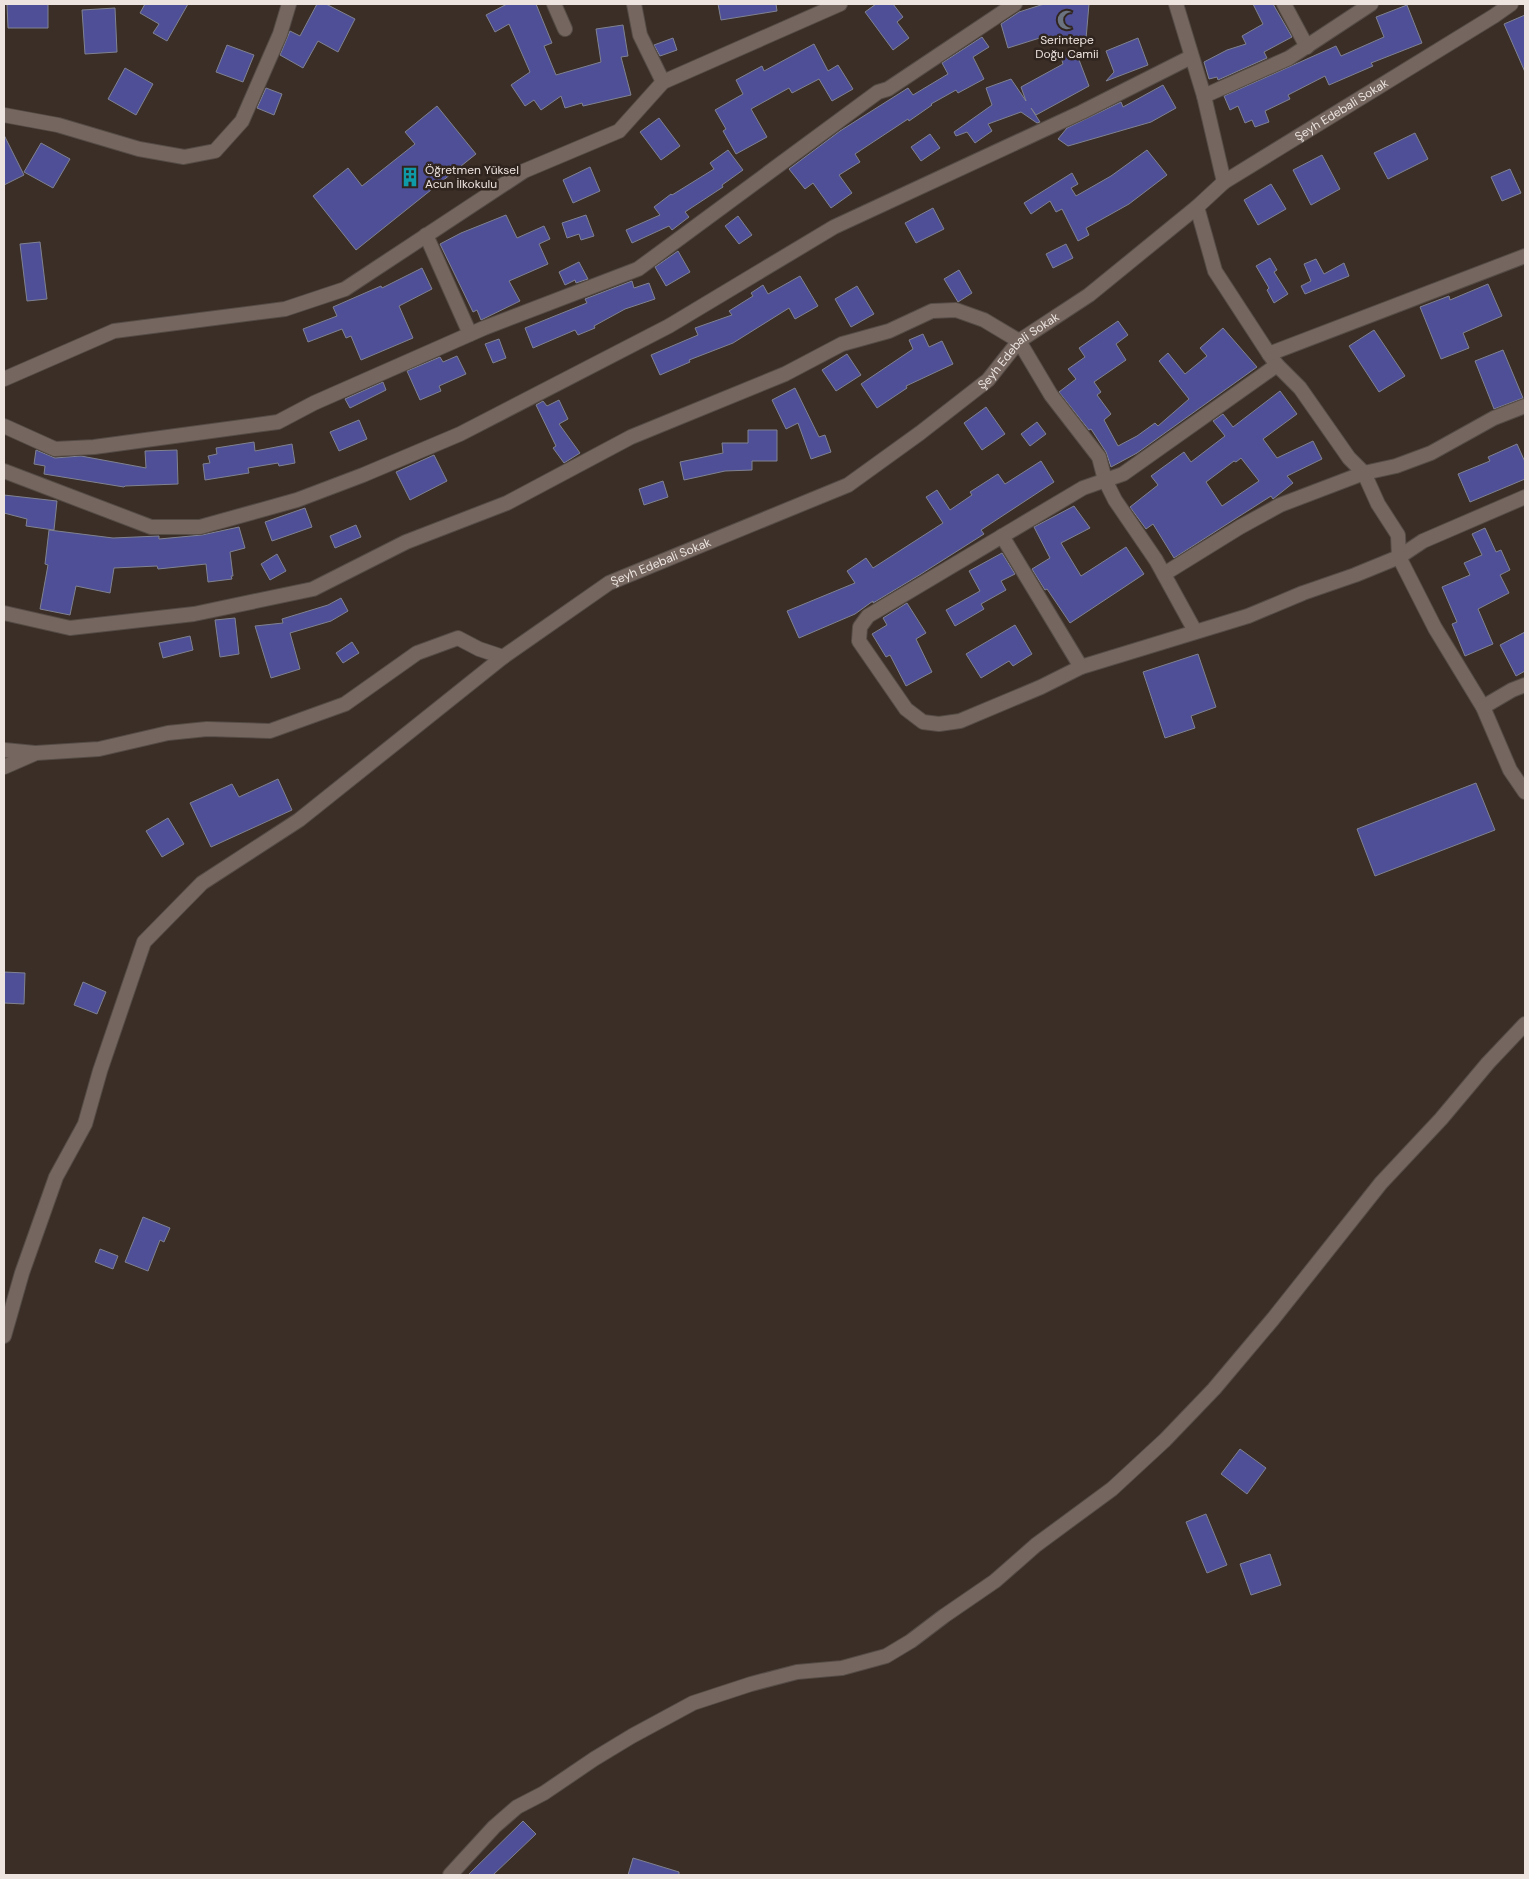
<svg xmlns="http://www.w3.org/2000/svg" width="1529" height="1879" viewBox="0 0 1529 1879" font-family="'DM Sans',sans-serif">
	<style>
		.building { fill: #4e4f96; stroke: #808290; fill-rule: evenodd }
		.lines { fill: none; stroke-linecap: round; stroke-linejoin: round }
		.street-casing { stroke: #564c46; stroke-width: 16 }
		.street { stroke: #756760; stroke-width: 14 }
		.labels { text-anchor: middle; stroke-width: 5; stroke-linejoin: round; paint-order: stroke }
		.poi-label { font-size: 12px; fill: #ede4e0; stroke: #30241e }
		.street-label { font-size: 12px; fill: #ede4e0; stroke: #30241e }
	</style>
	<rect width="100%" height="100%" fill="#3a2e27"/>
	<g class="building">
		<polygon points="7,4 48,4 48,28 8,28"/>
		<polygon points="145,4 188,4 167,41 153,33 159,24 140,13"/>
		<polygon points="317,4 326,4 355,19 338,52 318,41 303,68 280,55 290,31 300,36"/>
		<polygon points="507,4 536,4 552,43 544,46 556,75 601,62 596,29 623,25 628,56 621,57 631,95 583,106 582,103 565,108 561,96 541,110 534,100 525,106 511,85 530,72 509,24 495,32 486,15"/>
		<polygon points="718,4 776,4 777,11 721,20"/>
		<polygon points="876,4 893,4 903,17 897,22 909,38 893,50 865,12"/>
		<polygon points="1044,4 1089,4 1086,39 1046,36 1008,48 1001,24 1019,12"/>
		<polygon points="1253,4 1273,4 1292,37 1264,52 1267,58 1218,80 1217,77 1209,79 1204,62 1227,50 1246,44 1242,36 1263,24"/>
		<polygon points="1407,5 1422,43 1371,63 1373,66 1329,85 1325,76 1288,95 1290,99 1265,111 1269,122 1255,127 1252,120 1245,123 1238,106 1230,110 1224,96 1336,46 1341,56 1384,37 1376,17"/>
		<polygon points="115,8 117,52 85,54 82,10"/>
		<polygon points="1525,15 1525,72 1504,24"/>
		<polygon points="982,37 989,47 973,57 984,79 958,93 956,90 931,104 932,105 909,121 908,119 855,154 860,162 839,175 852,193 831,208 813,183 805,189 789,169 840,131 908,88 913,95 948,74 942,63"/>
		<polygon points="673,38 677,50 660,56 654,45"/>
		<polygon points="1138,38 1148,65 1106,81 1114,72 1106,51"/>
		<polygon points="814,44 828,71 838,65 853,89 832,101 819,79 792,93 789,88 751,109 767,137 736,154 723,131 726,129 715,110 743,94 736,80 762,66 764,71"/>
		<polygon points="227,45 254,55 243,82 216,72"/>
		<polygon points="1076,52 1089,86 1036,115 1031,108 1040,122 1037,123 1021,112 988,124 992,131 975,143 967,132 956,136 954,132 992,105 986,88 1011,79 1026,101 1021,87 1063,64 1061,57"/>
		<polygon points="125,68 153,84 136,115 108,99"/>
		<polygon points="1163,85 1176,108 1151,122 1068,146 1058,139 1067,128 1121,102 1123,107"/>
		<polygon points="266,88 282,94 274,115 257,108"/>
		<polygon points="437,106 476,154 356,250 313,196 348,168 362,186 415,144 405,132"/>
		<polygon points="659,118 680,146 661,160 640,132"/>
		<polygon points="1415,133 1428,159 1388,179 1374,153"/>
		<polygon points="930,134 940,148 921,161 911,147"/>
		<polygon points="4,135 24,175 4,185"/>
		<polygon points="41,143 70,159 53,188 24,172"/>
		<polygon points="728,150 743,170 722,185 723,187 685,212 689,217 672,230 669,226 632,243 626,230 660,215 654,207 671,194 672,195 714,169 710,163"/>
		<polygon points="1147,150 1167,175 1129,204 1086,228 1089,235 1078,241 1062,209 1056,212 1050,201 1031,214 1024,203 1072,173 1078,184 1071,188 1076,196 1111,176"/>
		<polygon points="1322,155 1340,189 1311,205 1293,170"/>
		<polygon points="590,167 600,191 573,203 563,180"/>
		<polygon points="1510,169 1521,193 1502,201 1491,177"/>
		<polygon points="1271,184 1286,209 1258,225 1244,200"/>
		<polygon points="933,208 944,229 916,243 905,223"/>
		<polygon points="506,215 517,238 544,226 550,239 539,244 548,264 509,281 520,301 481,320 477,310 473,312 440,244 461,233"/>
		<polygon points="586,215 594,236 581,240 579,234 567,238 562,223"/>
		<polygon points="738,216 752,235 739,244 725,226"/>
		<polygon points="40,242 47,299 27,301 20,244"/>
		<polygon points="1066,244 1073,258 1053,268 1046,254"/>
		<polygon points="678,251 690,272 666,286 655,267"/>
		<polygon points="1270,258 1277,270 1274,272 1288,294 1274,303 1267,290 1269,288 1256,266"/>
		<polygon points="1316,259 1324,274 1344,263 1349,276 1305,294 1301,286 1311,281 1304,264"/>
		<polygon points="579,262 588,279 576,283 575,280 565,285 559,272"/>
		<polygon points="422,268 432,289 399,306 413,338 361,360 351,336 346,338 342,329 308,342 303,329 337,316 333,307 381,286 382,288"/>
		<polygon points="959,270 972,293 958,302 944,279"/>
		<polygon points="800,276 818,306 795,319 789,308 733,343 689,360 690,362 660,375 651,355 698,335 695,328 732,315 729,311 753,296 751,293 763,285 768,294"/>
		<polygon points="632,281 634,288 649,283 655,299 625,309 594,326 595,328 578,335 575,330 533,348 525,328 587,303 585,299"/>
		<polygon points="1488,284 1502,316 1463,333 1469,348 1441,359 1420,307 1449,296 1450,300"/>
		<polygon points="857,286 874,314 851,327 835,299"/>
		<polygon points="1118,321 1128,335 1116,344 1126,360 1094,382 1101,392 1097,395 1111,414 1104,420 1118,446 1137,436 1155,423 1158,426 1189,399 1159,361 1168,353 1185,374 1207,356 1200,348 1223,328 1257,367 1137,453 1111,467 1106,452 1091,429 1089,430 1059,392 1076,379 1068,369 1085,357 1079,348"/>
		<polygon points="1374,330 1405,376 1379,392 1349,346"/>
		<polygon points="923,334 929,347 942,341 953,364 906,386 907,388 877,408 861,384 913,349 909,340"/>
		<polygon points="499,339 506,358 493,363 485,344"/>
		<polygon points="1503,350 1523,398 1494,409 1475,361"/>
		<polygon points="847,354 861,375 836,391 822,370"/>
		<polygon points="457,356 466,374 439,386 441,391 420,400 407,371 440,357 443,362"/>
		<polygon points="383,382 386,390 350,408 345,399"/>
		<polygon points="795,388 819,437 825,435 831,452 811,459 798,423 786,429 772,400"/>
		<path d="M1280,391L1297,414L1263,439L1277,458L1313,441L1322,459L1287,476L1293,483L1273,499L1271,496L1174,558L1153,524L1146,529L1130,507L1158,485L1151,476L1184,452L1191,462L1225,436L1213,421L1223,414L1233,427ZM1241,458L1259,481L1222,506L1206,482L1234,461L1236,462Z"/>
		<polygon points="559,400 568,419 559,424 580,453 564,463 553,448 556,446 536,405 543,401 547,406"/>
		<polygon points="986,407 1005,434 982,450 964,423"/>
		<polygon points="359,420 367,439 339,451 330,432"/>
		<polygon points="1037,422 1046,434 1030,446 1021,434"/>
		<polygon points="748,430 777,430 777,461 752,461 752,470 725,471 684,480 680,462 723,453 722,443 748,443"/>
		<polygon points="254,442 255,451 292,444 295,463 279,466 278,463 248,468 249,473 205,480 203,464 210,463 208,456 217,454 216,448"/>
		<polygon points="1517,444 1525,462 1525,479 1470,502 1458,474 1490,461 1488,457"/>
		<polygon points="36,450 55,458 81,456 146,468 145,451 177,450 178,484 125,486 124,487 44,474 45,466 34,464"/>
		<polygon points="434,455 447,481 410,500 396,472"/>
		<polygon points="1041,461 1054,482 981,530 984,534 921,574 873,603 873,601 855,614 799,638 787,611 855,583 847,571 866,558 873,568 943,523 926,497 937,490 950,510 972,495 970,492 998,474 1005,484"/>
		<polygon points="663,481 668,497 644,505 639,489"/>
		<polygon points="4,495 57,501 54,530 26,526 27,519 4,513"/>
		<polygon points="1074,506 1090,528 1061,543 1081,576 1126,547 1144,574 1070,623 1047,589 1045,590 1032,569 1050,558 1034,527"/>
		<polygon points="305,508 312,527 272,541 265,522"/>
		<polygon points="356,525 361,537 335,548 330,536"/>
		<polygon points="239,527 245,548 230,552 233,576 231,576 232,579 208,582 206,564 158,569 157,566 114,568 110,593 76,586 70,615 40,609 48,565 45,564 49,530 113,538 159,536 159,539 202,535"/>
		<polygon points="1485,528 1496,552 1501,550 1510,570 1500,575 1509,593 1478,609 1493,644 1465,656 1452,624 1457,622 1442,587 1470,575 1464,563 1482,555 1472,534"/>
		<polygon points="1002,553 1015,574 1001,581 1006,590 981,604 984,609 955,626 946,610 980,591 969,571"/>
		<polygon points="277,554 286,571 270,580 261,564"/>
		<polygon points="341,598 348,611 331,621 290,633 300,669 271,678 255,626 283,623 282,619 328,605"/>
		<polygon points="907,603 926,633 916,639 932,672 906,686 890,655 886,657 872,634 887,625 883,618"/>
		<polygon points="235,618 239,654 220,657 215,620"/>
		<polygon points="1015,625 1032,654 1013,666 1009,661 981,678 966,654"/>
		<polygon points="1525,632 1525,671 1516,676 1500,645"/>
		<polygon points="190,636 193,650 163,658 159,643"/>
		<polygon points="352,642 359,653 343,663 336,653"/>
		<polygon points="1198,654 1216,707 1191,716 1195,728 1165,738 1143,672"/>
		<polygon points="278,779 292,810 211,847 190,803 232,784 239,797"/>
		<polygon points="1476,783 1495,830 1375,876 1357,829"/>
		<polygon points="168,818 184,844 162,857 146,831"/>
		<polygon points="4,972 25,973 24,1004 4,1003"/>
		<polygon points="83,982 106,992 97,1014 74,1005"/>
		<polygon points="143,1217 170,1228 164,1242 160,1240 148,1271 125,1262"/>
		<polygon points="100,1249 118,1256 113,1269 95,1262"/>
		<polygon points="1240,1449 1266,1468 1247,1494 1221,1474"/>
		<polygon points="1206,1514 1227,1565 1207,1573 1186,1522"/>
		<polygon points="1270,1554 1281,1585 1251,1595 1240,1564"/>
		<polygon points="523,1821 536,1834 493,1875 468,1875"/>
		<polygon points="633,1858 679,1872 679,1875 628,1875"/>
	</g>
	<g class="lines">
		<defs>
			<g id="street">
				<polyline points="554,4 565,29"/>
				<polyline points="634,4 640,35 663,82"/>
				<polyline points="1176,4 1204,96 1224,182"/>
				<polyline points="1284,4 1307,47"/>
				<polyline points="1204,96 1289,58 1371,4"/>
				<polyline points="4,115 58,125 139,149 184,157 215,151 242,121 280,34 289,4"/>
				<polyline points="1197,207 1215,271 1269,354 1277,365 1300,388 1349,458 1364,473 1378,504 1398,535 1399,557 1435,628 1483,707 1510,770 1525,792"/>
				<polyline points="426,235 470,334"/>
				<polyline points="1269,354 1525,256"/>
				<polyline points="1277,365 1123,474 1083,488 868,616 860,627 859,641 906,709 923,722 939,724 960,721 1041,687 1081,667 1248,616 1303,593 1355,575 1399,557 1423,541 1525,497"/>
				<polyline points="4,379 114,331 285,309 345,289 524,171 619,131 663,82 840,4"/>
				<polyline points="4,426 55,449 94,447 278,422 314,403 484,328 638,269 878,92 888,89 1015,4"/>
				<polyline points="4,471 151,527 200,527 297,500 363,475 460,434 669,326 834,227 1082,112 1191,57"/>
				<polyline points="1002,536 1081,667"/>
				<polyline points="1164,574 1240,527 1280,505 1364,473 1396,466 1431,453 1494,418 1525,406"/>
				<polyline points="4,613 70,628 194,614 313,589 406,542 507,503 631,437 785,374 842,344 889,331 932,311 956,310 984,320 1019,341 1051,395 1099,457 1105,480 1115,500 1156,560 1195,631"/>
				<polyline points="1483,707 1512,690 1525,685"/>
				<polyline points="4,750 35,753"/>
				<polyline points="4,767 36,753 99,749 168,733 207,729 270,731 345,704 417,653 458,638 479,649 503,657"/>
				<path id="s1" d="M4,1336L22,1273L56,1177L85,1124L100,1071L144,942L202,883L299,820L503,657L609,583L848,485L920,433L988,380L1019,341L1089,295L1197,207L1224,182L1494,16L1511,4"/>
				<polyline points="450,1875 494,1827 517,1807 544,1793 594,1759 632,1736 693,1703 751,1684 797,1672 842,1668 886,1656 911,1641 944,1616 995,1581 1036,1545 1112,1489 1165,1440 1214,1389 1273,1319 1381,1183 1441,1119 1488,1063 1525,1024"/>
			</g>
		</defs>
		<use href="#street" class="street-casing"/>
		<use href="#street" class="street"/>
	</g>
	<defs>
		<symbol id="mosque-bare" viewBox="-9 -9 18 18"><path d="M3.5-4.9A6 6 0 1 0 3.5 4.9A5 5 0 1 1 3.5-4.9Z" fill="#6b7280" stroke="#30241e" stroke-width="2.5" paint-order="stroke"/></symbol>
		<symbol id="building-bare" viewBox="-9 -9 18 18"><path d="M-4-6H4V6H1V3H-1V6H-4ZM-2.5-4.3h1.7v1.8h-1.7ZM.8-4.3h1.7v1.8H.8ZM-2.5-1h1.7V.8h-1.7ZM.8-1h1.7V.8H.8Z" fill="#0f9aa8" stroke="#30241e" stroke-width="2.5" paint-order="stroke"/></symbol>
	</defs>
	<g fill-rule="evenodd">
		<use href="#mosque-bare" x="1053" y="6" width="28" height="28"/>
		<use href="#building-bare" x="396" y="163" width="28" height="28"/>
	</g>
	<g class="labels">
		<g class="poi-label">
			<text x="1067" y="44">Serintepe<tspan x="1067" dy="14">Doğu Camii</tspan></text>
			<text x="425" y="174" text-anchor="start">Öğretmen Yüksel<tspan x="425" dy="14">Acun İlkokulu</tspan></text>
		</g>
		<g class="street-label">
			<text dy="4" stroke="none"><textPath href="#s1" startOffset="1889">Şeyh Edebali Sokak</textPath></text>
			<text dy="4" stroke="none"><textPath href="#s1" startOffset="1484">Şeyh Edebali Sokak</textPath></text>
			<text dy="4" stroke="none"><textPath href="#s1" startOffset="1064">Şeyh Edebali Sokak</textPath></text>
		</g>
	</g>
	<rect width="1529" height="1879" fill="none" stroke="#ede4e0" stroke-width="10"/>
</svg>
